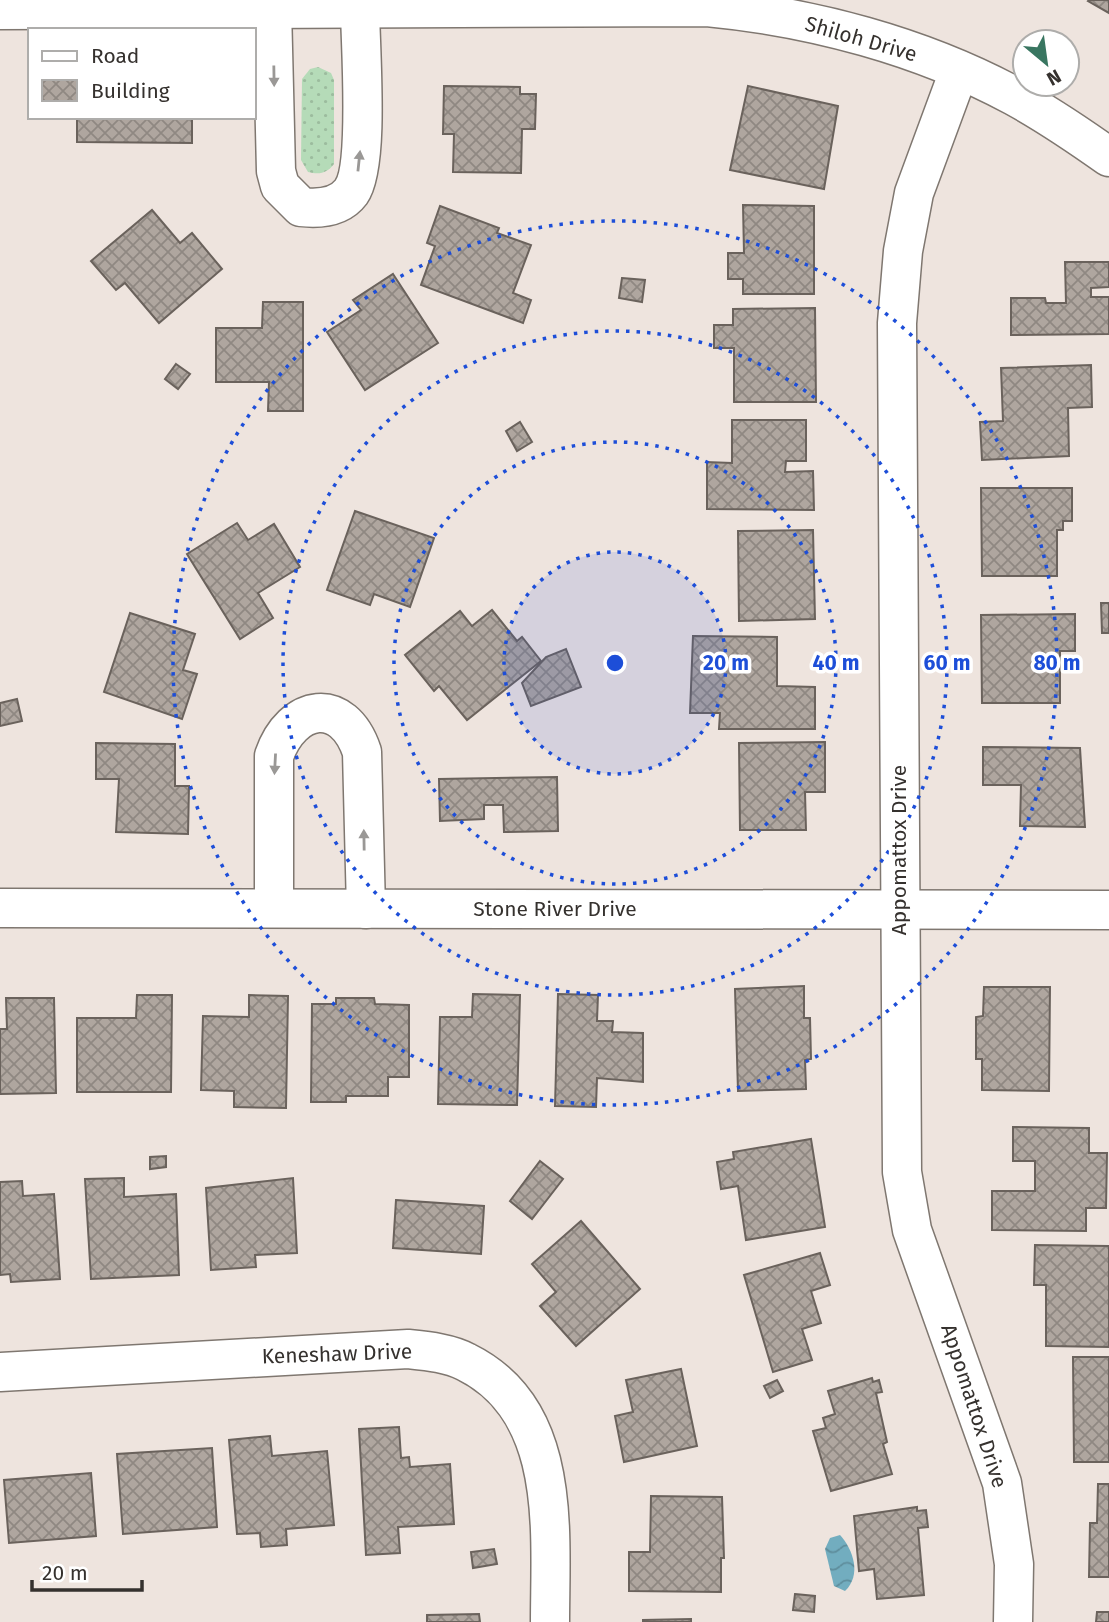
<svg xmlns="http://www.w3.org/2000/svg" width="1109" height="1622" viewBox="0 0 1109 1622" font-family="'Fira Sans',sans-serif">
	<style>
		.grass { fill: url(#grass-dots) }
		.water { fill: url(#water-waves) }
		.building { fill: url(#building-cross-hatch); stroke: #6a625c; stroke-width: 2 }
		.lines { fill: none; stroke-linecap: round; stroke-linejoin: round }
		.minor-casing { stroke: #7f7770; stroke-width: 41 }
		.minor { stroke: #fff; stroke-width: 38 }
		.oneway { fill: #9a9896 }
		.ring { fill: none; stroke: #1d4ed8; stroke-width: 3.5; stroke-dasharray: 3.5 7 }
		.labels { text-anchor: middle; stroke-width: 7; stroke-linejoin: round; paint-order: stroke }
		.street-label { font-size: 21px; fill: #35312e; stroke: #fff }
		.centre { fill: #1d4ed8; stroke: #fff; stroke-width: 3.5 }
		.ring-label { font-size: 21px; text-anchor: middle; font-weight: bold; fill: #1d4ed8; stroke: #fff; stroke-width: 7; stroke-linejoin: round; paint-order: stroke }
	</style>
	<defs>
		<pattern id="grass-dots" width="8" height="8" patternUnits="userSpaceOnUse" patternTransform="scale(1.75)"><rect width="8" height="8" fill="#b5dbb8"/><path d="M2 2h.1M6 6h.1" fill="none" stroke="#9cbc9e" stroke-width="1.8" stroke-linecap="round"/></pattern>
		<pattern id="water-waves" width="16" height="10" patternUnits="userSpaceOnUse" patternTransform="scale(1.75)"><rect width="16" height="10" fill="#72adbf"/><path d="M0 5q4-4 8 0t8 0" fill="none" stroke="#5e8d9c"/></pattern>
		<pattern id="building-cross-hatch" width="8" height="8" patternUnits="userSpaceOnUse" patternTransform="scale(1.75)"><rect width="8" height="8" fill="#afa69f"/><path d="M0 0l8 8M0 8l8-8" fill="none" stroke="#8f8882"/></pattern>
	</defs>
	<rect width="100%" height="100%" fill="#eee4de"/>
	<path class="grass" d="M318,67L331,73L334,80V164C327,173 320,175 308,172L301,160L302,79L310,69Z"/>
	<path class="water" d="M840,1535C853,1549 862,1575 845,1591L834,1586L825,1549L830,1538Z"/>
	<g class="building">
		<polygon points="1109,0 1109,13 1088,1 1089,0"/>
		<polygon points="444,86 520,87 520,94 536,94 535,129 522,129 521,173 453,172 454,134 443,134"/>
		<polygon points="748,86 838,106 824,189 730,170"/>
		<polygon points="77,117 192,117 192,143 77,142"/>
		<polygon points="743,205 814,206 814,294 743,294 743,279 728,279 728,253 744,253"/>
		<polygon points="440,206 499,228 497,233 531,245 513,293 531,300 523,323 421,285 435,246 427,243"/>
		<polygon points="152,210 180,243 192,233 222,269 159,323 125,283 116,290 91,261"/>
		<polygon points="1065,262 1109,262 1109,287 1091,288 1091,297 1109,297 1109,334 1011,335 1011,298 1045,298 1046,303 1066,303"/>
		<polygon points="393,274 438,343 365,390 327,332 361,310 353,300"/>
		<polygon points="622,278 645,280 642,302 619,298"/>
		<polygon points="263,302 303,302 303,411 268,411 269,382 216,382 216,328 262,328"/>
		<polygon points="815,308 816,402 734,402 734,348 714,348 714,325 733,325 733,309"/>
		<polygon points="176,364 190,374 178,389 165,379"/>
		<polygon points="1091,365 1092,407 1068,408 1069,456 982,460 980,422 1003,421 1001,368"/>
		<polygon points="732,420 806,420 806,461 786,461 785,472 813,471 814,510 707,509 707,462 732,463"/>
		<polygon points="520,422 532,442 517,451 506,431"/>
		<polygon points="981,488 1072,488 1072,521 1063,521 1063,530 1057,530 1057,576 982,576"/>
		<polygon points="355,511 434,538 410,607 374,594 370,605 327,590"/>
		<polygon points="237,523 248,540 274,524 300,567 258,593 273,618 240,639 187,554"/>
		<polygon points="813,530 815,619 739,621 738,531"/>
		<polygon points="1101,603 1109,603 1109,633 1102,633"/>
		<polygon points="492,610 517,641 522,637 541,661 467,720 439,686 434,691 405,655 460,611 472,626"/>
		<polygon points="130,613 195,634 183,670 197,674 182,719 104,692"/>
		<polygon points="1075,614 1075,651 1060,651 1060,703 982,703 981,615"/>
		<polygon points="693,636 777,637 777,686 815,687 815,729 719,729 720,713 690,713"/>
		<polygon points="566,649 581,687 531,706 522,683 546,657"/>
		<polygon points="17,699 22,721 0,726 0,703"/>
		<polygon points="825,742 825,792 805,792 806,830 740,830 739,743"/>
		<polygon points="96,743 175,744 175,786 189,786 188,834 116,832 119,779 96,779"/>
		<polygon points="983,747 1080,748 1085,827 1020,826 1021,785 983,785"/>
		<polygon points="557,777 558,831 504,832 503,805 484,805 484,819 440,821 439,779"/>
		<polygon points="804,986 804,1018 810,1018 811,1059 805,1060 806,1089 738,1091 735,989"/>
		<polygon points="984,987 1050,987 1049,1091 982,1090 982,1059 976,1059 976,1017 983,1016"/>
		<polygon points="473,994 520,995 517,1105 438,1104 440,1017 472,1017"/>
		<polygon points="558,994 598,995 597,1021 613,1021 612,1032 643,1033 643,1082 597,1078 596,1107 555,1106"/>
		<polygon points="137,995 172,995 171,1092 77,1092 77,1018 136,1018"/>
		<polygon points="249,995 288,996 286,1108 234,1107 234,1091 201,1090 203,1016 249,1017"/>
		<polygon points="6,998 54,998 56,1093 0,1094 0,1029 7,1029"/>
		<polygon points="336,998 374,998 375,1004 409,1005 409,1077 388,1077 388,1096 346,1096 346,1102 311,1102 312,1004 336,1004"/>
		<polygon points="1013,1127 1089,1128 1089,1153 1107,1153 1106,1208 1086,1208 1086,1231 992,1230 992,1191 1035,1191 1035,1161 1013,1161"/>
		<polygon points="811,1139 825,1227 746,1240 738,1186 721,1189 717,1162 734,1159 733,1152"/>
		<polygon points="166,1156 166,1167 150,1169 150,1157"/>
		<polygon points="540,1161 563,1179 532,1219 510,1201"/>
		<polygon points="124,1178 124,1197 176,1194 179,1275 91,1279 85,1179"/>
		<polygon points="293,1178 297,1253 255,1255 256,1267 211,1270 206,1188"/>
		<polygon points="22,1181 23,1196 54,1194 60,1279 11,1282 10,1274 0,1275 0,1182"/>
		<polygon points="396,1200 484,1206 481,1254 393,1248"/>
		<polygon points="581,1221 640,1289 576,1346 540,1306 556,1292 532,1264"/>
		<polygon points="1035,1245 1109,1246 1109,1347 1046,1346 1046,1285 1034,1285"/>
		<polygon points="820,1253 830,1285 811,1291 821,1323 802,1329 812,1360 773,1372 744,1275"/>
		<polygon points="1073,1357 1109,1357 1109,1462 1074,1462"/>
		<polygon points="681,1369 697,1446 624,1462 615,1416 633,1412 626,1380"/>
		<polygon points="872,1378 873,1382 879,1380 882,1392 876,1393 887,1442 883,1444 892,1474 831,1491 813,1431 826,1428 823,1418 835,1414 828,1391"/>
		<polygon points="777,1380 783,1391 770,1398 764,1386"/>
		<polygon points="399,1427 401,1458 409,1457 410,1467 450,1464 454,1524 398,1527 400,1553 366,1555 359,1429"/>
		<polygon points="270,1436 272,1456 327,1451 334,1525 286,1529 287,1545 261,1547 260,1533 237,1534 229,1440"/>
		<polygon points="212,1448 217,1527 123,1534 117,1454"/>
		<polygon points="91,1473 96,1536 9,1543 4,1480"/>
		<polygon points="1098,1484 1109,1484 1109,1577 1089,1577 1090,1523 1097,1523"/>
		<polygon points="651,1496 722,1497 724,1558 721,1558 721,1592 629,1591 629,1552 650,1552"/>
		<polygon points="917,1507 917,1511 926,1510 928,1527 918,1528 924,1595 877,1599 874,1569 859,1571 854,1516"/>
		<polygon points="494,1549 497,1564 473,1568 471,1552"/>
		<polygon points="795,1594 815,1596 814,1612 793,1610"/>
		<polygon points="1097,1612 1109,1612 1109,1622 1096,1622"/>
		<polygon points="479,1614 480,1622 427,1622 427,1615"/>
		<polygon points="691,1619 691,1622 643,1622 643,1620"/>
	</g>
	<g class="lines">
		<defs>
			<g id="minor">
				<path d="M272,8L276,171L280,186L301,207C319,209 339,208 351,192C370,166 360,44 360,7"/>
				<path d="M0,10L707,7C812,17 921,46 1014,96C1047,114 1078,135 1109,157"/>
				<polyline points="959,71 914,193 903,251 897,323 902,1172 912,1230 1002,1483 1014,1564 1013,1622"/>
				<polyline points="0,908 1109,910"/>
				<path d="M274,908V756C292,704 343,695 362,752L366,909"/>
				<path d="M0,1372L408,1349C427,1351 449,1353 466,1362C563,1410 550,1531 550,1622"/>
			</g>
		</defs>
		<use href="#minor" class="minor-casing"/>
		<use href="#minor" class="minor"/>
	</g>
	<defs><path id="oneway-solid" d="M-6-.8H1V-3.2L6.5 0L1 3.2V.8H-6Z" transform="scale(1.75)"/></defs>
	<g class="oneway">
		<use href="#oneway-solid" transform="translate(274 76) rotate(89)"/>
		<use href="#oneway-solid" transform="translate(359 161) rotate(-84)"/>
		<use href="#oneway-solid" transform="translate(275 764) rotate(93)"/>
		<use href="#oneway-solid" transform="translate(364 840) rotate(-91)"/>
	</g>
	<circle cx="615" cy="663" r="111" fill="#1d4ed8" fill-opacity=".12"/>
	<g class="ring">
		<circle cx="615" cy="663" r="111"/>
		<circle cx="615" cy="663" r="221"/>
		<circle cx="615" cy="663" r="332"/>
		<circle cx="615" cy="663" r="442"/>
	</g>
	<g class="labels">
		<g class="street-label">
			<text transform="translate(861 39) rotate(16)" y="7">Shiloh Drive</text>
			<text transform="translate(899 850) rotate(-90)" y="7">Appomattox Drive</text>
			<text x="555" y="916">Stone River Drive</text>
			<text transform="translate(337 1354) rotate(-2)" y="7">Keneshaw Drive</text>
			<text transform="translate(974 1406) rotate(72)" y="7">Appomattox Drive</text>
		</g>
	</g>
	<circle cx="615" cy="663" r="10" class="centre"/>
	<g class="ring-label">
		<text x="726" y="670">20 m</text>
		<text x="836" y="670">40 m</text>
		<text x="947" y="670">60 m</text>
		<text x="1057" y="670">80 m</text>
	</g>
	<rect x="28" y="28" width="228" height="91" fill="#ffffff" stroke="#aeadab" stroke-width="2"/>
	<rect x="42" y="51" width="35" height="10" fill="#ffffff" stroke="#aeadab" stroke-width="2"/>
	<text x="91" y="63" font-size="21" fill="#35312e">Road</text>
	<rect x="42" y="80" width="35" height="21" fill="url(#building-cross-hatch)" stroke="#aeadab" stroke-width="2"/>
	<text x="91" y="98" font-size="21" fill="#35312e">Building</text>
	<g transform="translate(1046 63) rotate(151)"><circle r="33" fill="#ffffff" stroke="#aeadab" stroke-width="2"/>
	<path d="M0-5L12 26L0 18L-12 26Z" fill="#397661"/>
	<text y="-10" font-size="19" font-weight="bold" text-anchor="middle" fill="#35312e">N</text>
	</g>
	<path d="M32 1580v10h110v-10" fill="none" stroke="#35312e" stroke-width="3.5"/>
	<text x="42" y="1580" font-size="21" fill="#35312e" stroke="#ffffff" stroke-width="5" paint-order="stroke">20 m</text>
</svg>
